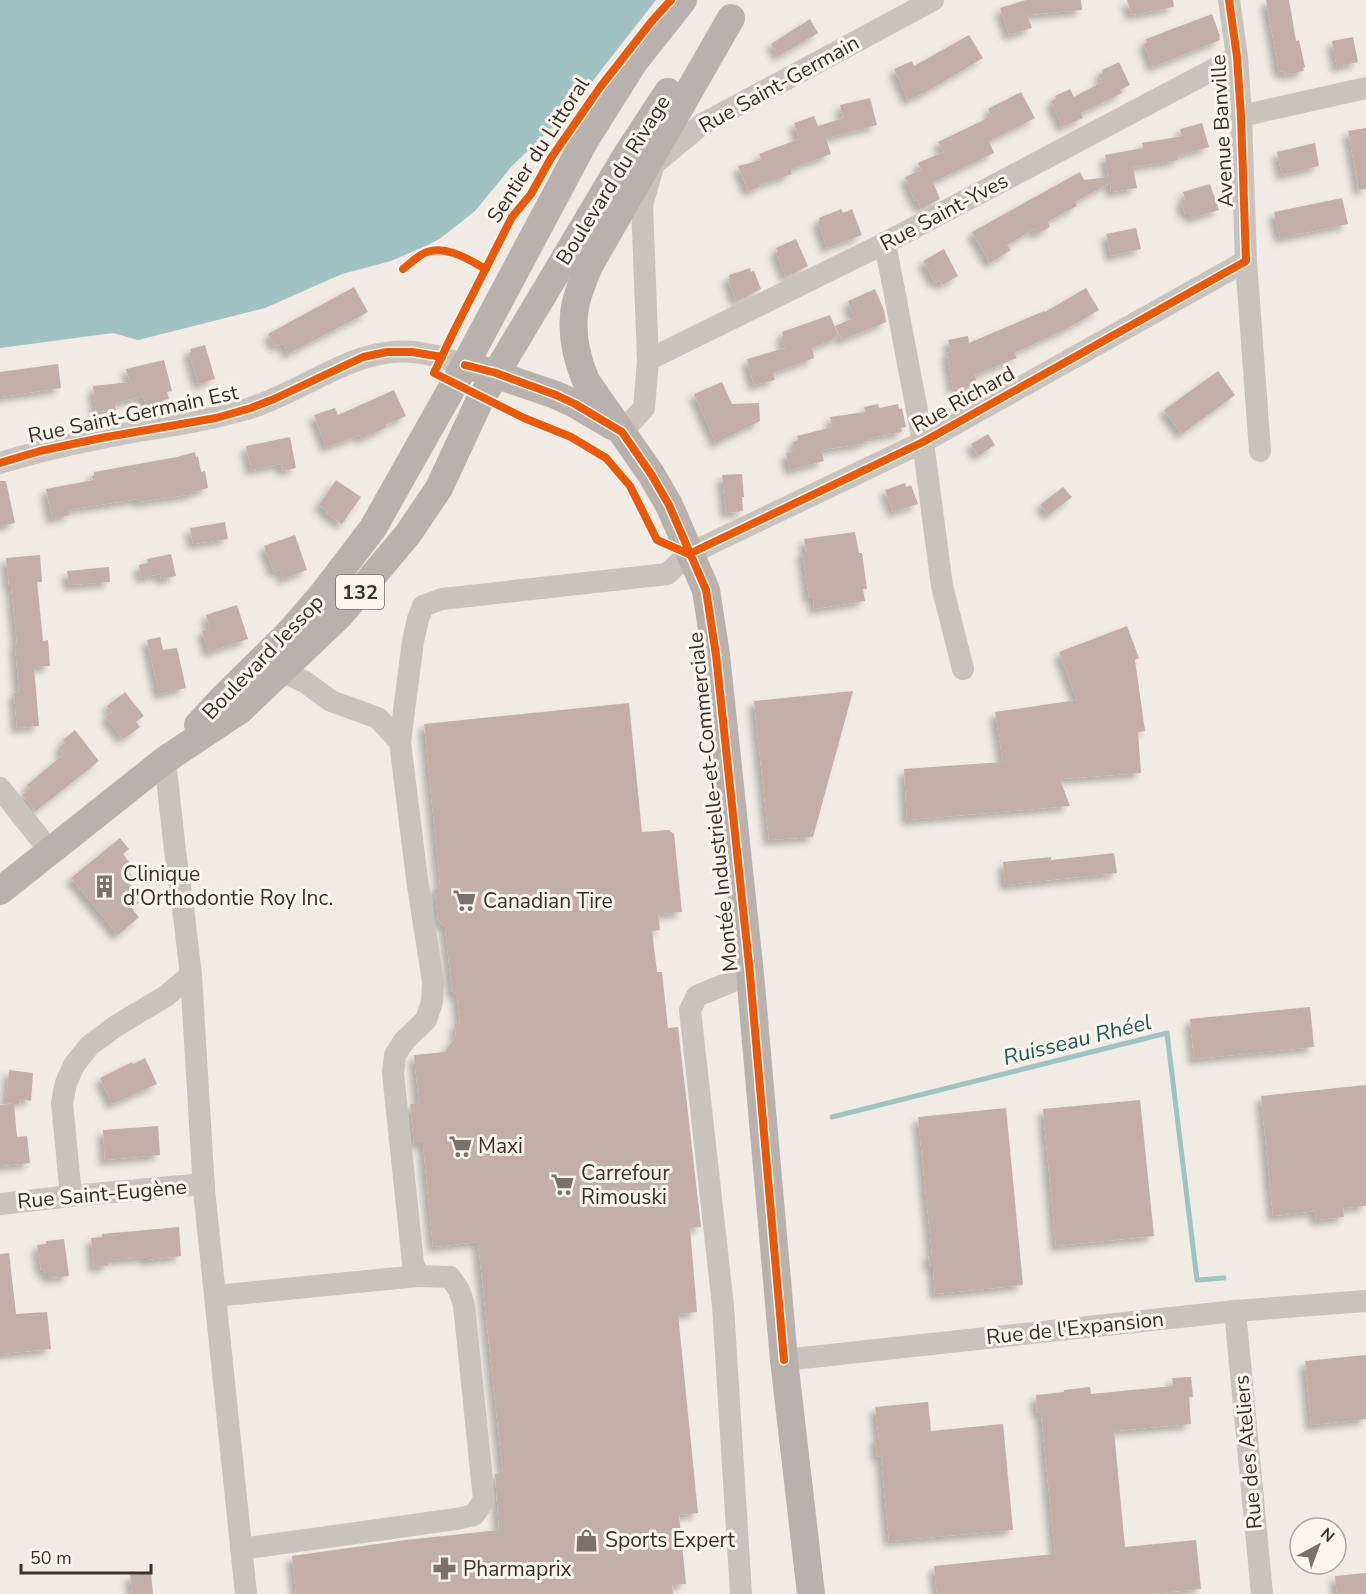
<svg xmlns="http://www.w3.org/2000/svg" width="1366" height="1594" viewBox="0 0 1366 1594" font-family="'Nunito Sans',sans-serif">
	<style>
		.water { fill: #a1c2c1 }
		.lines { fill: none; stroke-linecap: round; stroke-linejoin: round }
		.stream { stroke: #a1c2c1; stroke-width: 5 }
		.building { fill: #c3afa7; filter: url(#shadow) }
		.minor { stroke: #c9c3be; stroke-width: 22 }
		.major { stroke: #b8b1ad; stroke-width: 28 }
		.cycleway-casing { stroke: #fbf5ee; stroke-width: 11 }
		.cycleway { stroke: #e8590c; stroke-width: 8 }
		.labels { text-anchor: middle; stroke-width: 6; stroke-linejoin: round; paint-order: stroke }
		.shield { fill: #fbf5ee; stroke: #756b66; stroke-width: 1.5 }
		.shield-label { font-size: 20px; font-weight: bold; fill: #3b302b }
		.street-label { font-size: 21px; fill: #3b302b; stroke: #fbf5ee }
		.poi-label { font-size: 21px; fill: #3b302b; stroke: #fbf5ee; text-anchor: start }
		.water-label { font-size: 22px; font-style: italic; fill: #1f5a5e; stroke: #fbf5ee }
	</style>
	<defs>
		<filter id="shadow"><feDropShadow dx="-5.5" dy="5.5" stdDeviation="3" flood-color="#0004"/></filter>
	</defs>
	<rect width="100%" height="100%" fill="#f0ebe5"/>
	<polygon class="water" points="0,0 656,0 570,110 512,166 475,211 441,238 430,244 391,261 342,274 265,308 138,340 113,333 0,348"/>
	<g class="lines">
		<polyline class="stream" points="832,1117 1167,1033 1197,1280 1224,1278"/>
	</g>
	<g class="building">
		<polygon points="1026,0 1081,0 1082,10 1027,15 1032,28 1009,35 1000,8"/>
		<polygon points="1127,0 1173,0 1174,7 1131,15"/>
		<polygon points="1266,0 1289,0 1296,41 1299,40 1305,67 1303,68 1304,71 1285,75 1284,71 1279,72"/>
		<polygon points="1212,14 1220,36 1219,37 1220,40 1153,67 1144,44 1147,43 1146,39"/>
		<polygon points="810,19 818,33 779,56 771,44"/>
		<polygon points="969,35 983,58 926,92 908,100 894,69 912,61 914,66"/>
		<polygon points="1353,37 1358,62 1337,67 1332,41"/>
		<polygon points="1119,62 1130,85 1120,90 1122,93 1081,113 1083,118 1062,127 1051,101 1056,99 1055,96 1070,89 1074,97 1102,82 1099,75 1103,73 1102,70"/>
		<polygon points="1021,92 1035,118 989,141 994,153 933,182 940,199 921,209 917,200 915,201 905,177 921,170 918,163 944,152 938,142 992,116 988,109"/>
		<polygon points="870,98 877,125 826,138 831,154 790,169 792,174 759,185 760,187 748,191 738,166 762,160 759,154 799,139 794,123 814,116 818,126 843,118 840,105"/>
		<polygon points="1202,123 1209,147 1177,156 1178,160 1133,167 1137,188 1111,192 1110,183 1075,202 1077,206 1050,220 1050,221 1048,222 1050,227 1037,234 1034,229 1007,245 1011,250 990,263 972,232 1080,172 1084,180 1108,177 1105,155 1143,148 1142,143 1182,136 1180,129"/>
		<polygon points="1366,128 1366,189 1359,190 1348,131"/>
		<polygon points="1315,143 1319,166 1282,175 1277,152"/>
		<polygon points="1210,184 1219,210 1191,218 1189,212 1185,214 1181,201 1185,199 1183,192"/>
		<polygon points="1342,198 1348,224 1280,238 1274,212"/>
		<polygon points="841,209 843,213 852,209 862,235 827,248 818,222 820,221 819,218"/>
		<polygon points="1136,228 1141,249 1111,256 1106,234"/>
		<polygon points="796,239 808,266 786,277 776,253 778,252 776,248"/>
		<polygon points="944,249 958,276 942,285 940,280 935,283 923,261"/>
		<polygon points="750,268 751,272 754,271 761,289 736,302 728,279 730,279 729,275"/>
		<polygon points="354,287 368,312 288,354 284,344 275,346 268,334"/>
		<polygon points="1086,288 1099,310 1066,329 1014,353 1017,358 975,375 977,385 953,389 947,353 951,352 948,340 968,336 969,343 1044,311 1045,312"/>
		<polygon points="875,289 884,310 886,322 842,340 835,326 854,318 848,301"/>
		<polygon points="830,315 839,337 812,348 814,358 773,373 775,380 754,385 747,359 785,348 781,337 783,336 782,332"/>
		<polygon points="205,345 215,379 198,384 189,353 191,352 190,349"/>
		<polygon points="164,360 172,391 167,392 169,399 164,400 165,405 151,409 150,404 146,405 143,396 115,403 116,410 96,412 93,386 130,382 126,369"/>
		<polygon points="58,364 61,388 0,397 0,372"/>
		<polygon points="1218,371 1235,395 1182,434 1164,410"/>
		<polygon points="722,382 732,404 759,403 760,421 716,443 694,394"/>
		<polygon points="394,390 406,416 385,425 387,427 361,439 360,435 326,447 314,415 335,408 338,415"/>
		<polygon points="878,404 879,408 898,404 899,409 902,408 906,427 901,428 902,432 869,438 870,441 862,442 862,444 821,450 824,461 790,470 786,453 795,451 793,442 798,440 797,436 832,427 830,417 865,412 864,407"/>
		<polygon points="988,434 995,445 978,456 971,444"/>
		<polygon points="290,437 296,468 283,471 281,464 251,470 246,446"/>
		<polygon points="195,452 196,457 198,456 201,472 205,471 208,488 194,492 194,494 138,502 138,499 73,509 69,511 70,515 52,519 46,489 93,480 92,476 94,476 94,472 177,457"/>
		<polygon points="742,474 744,497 742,497 743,511 726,513 722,475"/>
		<polygon points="336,480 361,497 342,524 326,513 328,512 319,505"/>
		<polygon points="0,481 6,481 15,523 0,526"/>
		<polygon points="905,483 906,487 911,485 918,504 893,512 885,490"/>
		<polygon points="1063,487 1072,497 1049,515 1040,505"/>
		<polygon points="225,522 228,539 193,544 190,528"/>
		<polygon points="855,532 859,553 862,553 867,589 863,589 865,601 814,609 813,597 809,598 802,551 806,551 804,539"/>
		<polygon points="295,535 307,570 283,579 280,570 274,572 264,546"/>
		<polygon points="171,554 176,576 161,579 160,574 141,578 139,565 148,563 147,559"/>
		<polygon points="40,555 42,582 37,582 43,641 48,640 50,666 34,667 39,726 17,728 14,693 19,692 15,644 17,643 11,585 9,585 6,558"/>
		<polygon points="109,567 110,582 69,585 67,571"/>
		<polygon points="237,605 248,639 209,652 202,631 210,628 206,615"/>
		<polygon points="1127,626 1139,658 1135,660 1145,731 1138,732 1141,773 1060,779 1070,806 907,820 904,769 1003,762 995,712 1077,700 1059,652"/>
		<polygon points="160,637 163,650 177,648 186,688 159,694 147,640"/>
		<polygon points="853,691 813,837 769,840 754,701"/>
		<polygon points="125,692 144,716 136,722 140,727 123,739 106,717 112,712 107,706"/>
		<polygon points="629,703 642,832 669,830 674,834 682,912 658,914 660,930 652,931 657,972 662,972 668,1028 678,1027 701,1227 690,1228 697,1312 678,1314 698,1513 679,1515 686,1584 672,1585 673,1594 296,1594 292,1556 406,1540 499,1530 495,1474 503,1474 478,1242 433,1247 423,1143 414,1143 410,1104 419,1103 414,1055 445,1052 456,1036 455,1024 460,1024 457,995 452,991 445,927 438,921 435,890 440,883 424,724"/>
		<polygon points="75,730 99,761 36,811 22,795 30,789 27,785 64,754 59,748 65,743 63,740"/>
		<polygon points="120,838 129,849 123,854 130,863 125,868 133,877 127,881 135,890 131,893 139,903 132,909 139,917 118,935 71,878"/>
		<polygon points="1114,853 1117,873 1005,885 1003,862 1051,857 1051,860"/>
		<polygon points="1310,1007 1314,1047 1194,1059 1190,1019"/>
		<polygon points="145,1058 157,1084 112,1104 100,1078 132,1062 133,1064"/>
		<polygon points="9,1070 33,1073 31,1101 20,1099 19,1104 14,1104 17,1137 27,1136 30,1163 0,1166 0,1105 13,1104 6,1103"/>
		<polygon points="1366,1085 1366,1206 1343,1208 1344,1217 1316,1220 1315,1211 1273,1216 1261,1096"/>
		<polygon points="1140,1100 1154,1236 1056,1246 1043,1109"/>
		<polygon points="1006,1108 1023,1285 935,1294 933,1267 930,1267 928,1254 932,1254 918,1117"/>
		<polygon points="158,1126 160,1155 105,1160 103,1130"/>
		<polygon points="179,1227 181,1256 146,1260 146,1257 108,1260 108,1266 94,1267 91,1238 102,1237 102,1234"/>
		<polygon points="64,1239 69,1276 48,1278 48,1273 45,1273 44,1269 41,1270 37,1245 46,1244 46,1241"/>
		<polygon points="9,1253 16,1314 47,1312 51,1349 0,1354 0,1254"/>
		<polygon points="1366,1355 1366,1419 1311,1425 1305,1361"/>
		<polygon points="1191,1377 1193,1397 1189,1397 1191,1424 1114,1431 1125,1547 1196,1540 1201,1589 1150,1594 937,1594 934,1566 1055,1554 1041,1412 1037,1413 1036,1395 1064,1392 1064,1390 1090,1387 1091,1394 1173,1386 1172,1378"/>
		<polygon points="928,1402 931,1431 1003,1424 1013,1530 889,1541 881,1456 877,1457 875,1438 879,1438 875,1407"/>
		<polygon points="151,1573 153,1594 132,1594 130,1575"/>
		<polygon points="1366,1573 1366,1594 1337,1594 1335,1576"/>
	</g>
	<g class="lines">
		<g class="minor">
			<polyline points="1229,0 1237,57 1241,116 1246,261 1260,451"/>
			<polyline points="1241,116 1366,88"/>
			<polyline points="885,243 923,442 942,586 963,669"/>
			<polyline points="648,360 885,243 1237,57"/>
			<polyline points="622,432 644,408 648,360 642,205 654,164 701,125 933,0"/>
			<path d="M0,463C45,449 91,440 138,431C176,425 213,419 250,408C296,394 338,360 385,353C412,348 439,356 465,365"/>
			<polyline points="400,742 413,641 418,619 423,606 442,599 667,574 689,554 923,442 1246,261"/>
			<polyline points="165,760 175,851 183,908 191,975 204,1190 246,1594"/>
			<polyline points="0,788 50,851"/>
			<polyline points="71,1196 62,1103 66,1083 74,1065 89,1046 116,1026 166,996 191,975"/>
			<polyline points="0,1204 71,1196 204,1184"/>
			<polyline points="215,1296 418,1276"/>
			<polyline points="1235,1311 1262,1594"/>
			<polyline points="784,1360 1235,1311 1366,1301"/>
			<polyline points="241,1549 456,1519 474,1515 484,1500 464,1305 459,1290 450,1277 418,1276 413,1263 393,1073 395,1055 404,1041 426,1020 432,1002 433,982 417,879 400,742 378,718 331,701 305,682 282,671"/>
			<polyline points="741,1594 723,1306 690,1010 697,996 750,974"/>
		</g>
		<g class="major">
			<path d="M731,18L589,266C584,278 579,290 576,302C570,328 576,357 586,381L651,474L669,505L706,590L716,655L750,974L784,1360L811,1594"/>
			<polyline points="479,369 556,395 575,404 612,426"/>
			<polyline points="198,725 223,698 288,634 322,595 373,528 465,365 585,140 634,62 683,0"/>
			<polyline points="0,891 165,760 240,710 340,615 408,534 439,488 479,402 626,156 668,92"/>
		</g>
		<defs>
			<g id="cycleway">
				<polyline points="671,0 652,21 601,86 551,158 531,194 512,217 454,331 434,373 524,418 571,437 606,458 630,486 657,540 689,554 923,442 1246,261 1241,116 1237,57 1229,0"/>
				<path d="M403,269C411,263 418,255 427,252C447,245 469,260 486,269"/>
				<polyline points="465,365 496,373 556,395 575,404 622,432 651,474 669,505 706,590 716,655 750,974 784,1360"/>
				<polyline points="0,463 40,451 101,438 216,418 251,408 274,399 363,357 387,352 412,352 442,357"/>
			</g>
		</defs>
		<use href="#cycleway" class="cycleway-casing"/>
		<use href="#cycleway" class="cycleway"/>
	</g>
	<defs>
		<symbol id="building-bare" viewBox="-9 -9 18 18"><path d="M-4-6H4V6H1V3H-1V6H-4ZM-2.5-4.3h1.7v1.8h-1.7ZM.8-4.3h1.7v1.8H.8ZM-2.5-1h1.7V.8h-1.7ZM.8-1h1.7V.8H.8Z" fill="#7a716c" stroke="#fbf5ee" stroke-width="2.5" paint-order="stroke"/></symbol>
		<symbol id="supermarket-bare" viewBox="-9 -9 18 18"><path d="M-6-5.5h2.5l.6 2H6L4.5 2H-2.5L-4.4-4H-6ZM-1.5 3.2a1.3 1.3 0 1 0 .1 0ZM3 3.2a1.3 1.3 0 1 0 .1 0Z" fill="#7a716c" stroke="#fbf5ee" stroke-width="2.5" paint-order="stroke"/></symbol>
		<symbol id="shop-bare" viewBox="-9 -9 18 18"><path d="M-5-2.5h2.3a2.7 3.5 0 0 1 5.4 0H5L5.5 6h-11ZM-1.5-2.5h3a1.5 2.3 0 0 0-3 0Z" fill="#7a716c" stroke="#fbf5ee" stroke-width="2.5" paint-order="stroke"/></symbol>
		<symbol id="pharmacy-bare" viewBox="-9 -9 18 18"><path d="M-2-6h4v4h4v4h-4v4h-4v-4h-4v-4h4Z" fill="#7a716c" stroke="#fbf5ee" stroke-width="2.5" paint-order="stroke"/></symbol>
	</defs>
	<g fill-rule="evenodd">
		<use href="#building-bare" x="88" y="870" width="33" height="33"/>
		<use href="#supermarket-bare" x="448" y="884" width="33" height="33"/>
		<use href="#supermarket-bare" x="444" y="1130" width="33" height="33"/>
		<use href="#supermarket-bare" x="546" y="1168" width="33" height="33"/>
		<use href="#shop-bare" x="570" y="1524" width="33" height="33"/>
		<use href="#pharmacy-bare" x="428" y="1552" width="33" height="33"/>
	</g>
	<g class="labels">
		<rect class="shield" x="336" y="575" width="48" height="34" rx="4.5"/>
		<g class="shield-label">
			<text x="360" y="599">132</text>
		</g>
		<g class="street-label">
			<text transform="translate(779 84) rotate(-29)" y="7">Rue Saint-Germain</text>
			<text transform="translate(1222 131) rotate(-93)" y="7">Avenue Banville</text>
			<text transform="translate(538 150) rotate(-57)" y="7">Sentier du Littoral</text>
			<text transform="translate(613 180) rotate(-58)" y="7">Boulevard du Rivage</text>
			<text transform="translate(944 212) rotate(-28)" y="7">Rue Saint-Yves</text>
			<text transform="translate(963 399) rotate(-29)" y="7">Rue Richard</text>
			<text transform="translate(133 414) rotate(-12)" y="7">Rue Saint-Germain Est</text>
			<text transform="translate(263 657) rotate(-46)" y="7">Boulevard Jessop</text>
			<text transform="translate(713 802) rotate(-96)" y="7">Montée Industrielle-et-Commerciale</text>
			<text transform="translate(102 1194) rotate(-5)" y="7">Rue Saint-Eugène</text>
			<text transform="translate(1075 1328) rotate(-6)" y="7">Rue de l'Expansion</text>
			<text transform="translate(1248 1452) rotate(-95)" y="7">Rue des Ateliers</text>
		</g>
		<g class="poi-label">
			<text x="123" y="881">Clinique<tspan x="123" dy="24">d'Orthodontie Roy Inc.</tspan></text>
			<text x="483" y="908">Canadian Tire</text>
			<text x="478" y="1153">Maxi</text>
			<text x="581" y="1180">Carrefour<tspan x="581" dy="24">Rimouski</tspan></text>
			<text x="605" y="1547">Sports Expert</text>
			<text x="463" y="1576">Pharmaprix</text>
		</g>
		<g class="water-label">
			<text transform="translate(1077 1039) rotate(-14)" y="8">Ruisseau Rhéel</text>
		</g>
	</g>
	<g transform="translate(1318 1546) rotate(41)"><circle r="28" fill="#fbf5ee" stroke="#aea6a0" stroke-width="1.5"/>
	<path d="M0-4.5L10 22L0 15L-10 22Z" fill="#7a716c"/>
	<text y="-9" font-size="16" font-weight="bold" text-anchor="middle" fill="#3b302b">N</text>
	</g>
	<path d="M21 1564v9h130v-9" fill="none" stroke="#3b302b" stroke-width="3"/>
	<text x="30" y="1564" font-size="18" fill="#3b302b" stroke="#fbf5ee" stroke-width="4.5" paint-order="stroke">50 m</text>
</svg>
